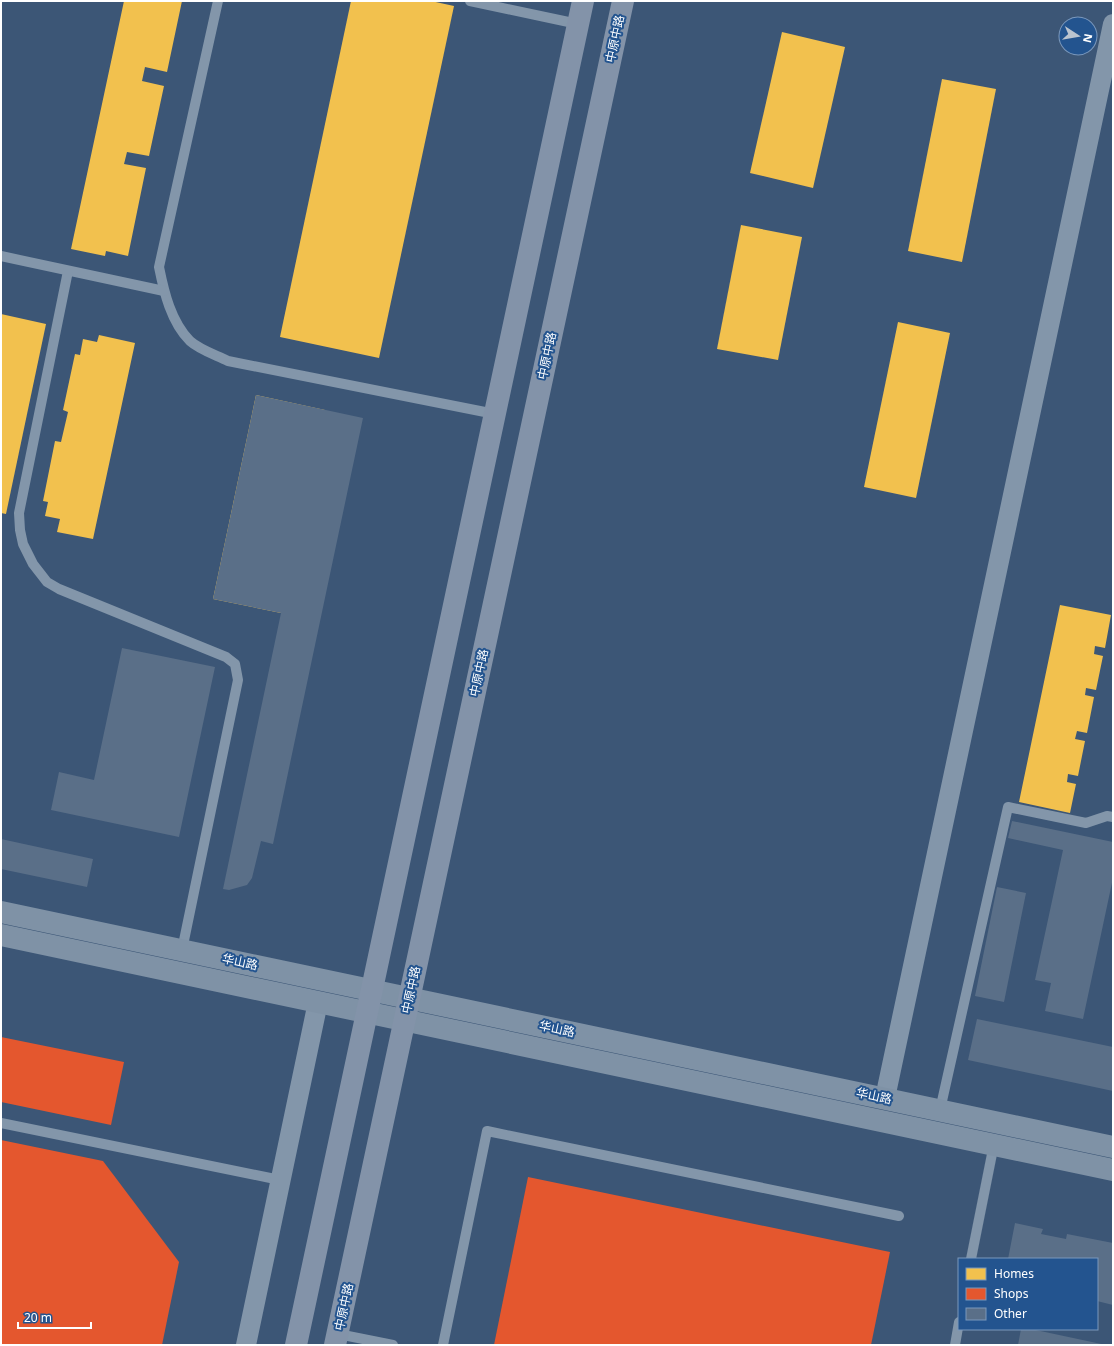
<svg xmlns="http://www.w3.org/2000/svg" width="1114" height="1346" viewBox="0 0 1114 1346" font-family="'Noto Sans','Noto Sans SC',sans-serif">
	<style>
		.homes { fill: #f2c14e }
		.shops { fill: #e4572e }
		.building { fill: #5a6f88 }
		.lines { fill: none; stroke-linecap: round; stroke-linejoin: round }
		.lane { stroke: #8396aa; stroke-width: 10 }
		.street { stroke: #8396aa; stroke-width: 20 }
		.secondary { stroke: #7f92a6; stroke-width: 22 }
		.primary { stroke: #8393a9; stroke-width: 22 }
		.labels { text-anchor: middle; stroke-width: 4; stroke-linejoin: round; paint-order: stroke }
		.street-label { font-size: 12px; fill: #fff; stroke: #23548f }
	</style>
	<rect width="100%" height="100%" fill="#3c5676"/>
	<g class="homes">
		<polygon points="124,1 182,1 167,72 145,67 142,81 164,86 149,156 127,152 124,164 146,168 128,256 106,251 105,256 71,249"/>
		<polygon points="351,1 431,1 454,6 379,358 280,337"/>
		<polygon points="782,32 845,47 813,188 750,173"/>
		<polygon points="942,79 996,89 962,262 908,251"/>
		<polygon points="741,225 802,237 778,360 717,349"/>
		<polygon points="1,314 46,324 6,514 1,513"/>
		<polygon points="898,322 950,333 916,498 864,487"/>
		<polygon points="99,335 135,343 93,539 57,532 60,519 45,516 48,502 43,501 55,441 61,442 68,412 63,410 75,354 80,355 83,339 97,342"/>
		<polygon points="256,395 325,410 281,613 213,599"/>
		<polygon points="1060,605 1111,615 1105,648 1095,646 1094,654 1103,656 1096,690 1086,688 1085,695 1094,697 1087,733 1077,731 1075,739 1085,741 1078,776 1068,774 1067,782 1076,784 1070,813 1019,802"/>
	</g>
	<g class="shops">
		<polygon points="1,1037 124,1062 111,1125 1,1102"/>
		<polygon points="1,1140 103,1161 179,1262 162,1345 1,1345"/>
		<polygon points="528,1177 890,1252 871,1345 494,1345"/>
	</g>
	<g class="building">
		<polygon points="256,395 363,418 273,844 261,841 252,878 247,885 229,890 223,889 281,613 213,599"/>
		<polygon points="122,648 215,667 179,837 51,810 59,772 94,780"/>
		<polygon points="1012,821 1113,842 1113,878 1083,1019 1045,1011 1051,983 1035,980 1063,850 1008,838"/>
		<polygon points="1,839 93,859 87,887 1,869"/>
		<polygon points="997,887 1026,893 1004,1002 975,996"/>
		<polygon points="977,1019 1113,1047 1113,1091 968,1060"/>
		<polygon points="1015,1223 1043,1229 1041,1234 1066,1239 1067,1234 1113,1243 1113,1305 1097,1301 1097,1259 1008,1259"/>
		<polygon points="1021,1329 1031,1329 1106,1345 1018,1345"/>
	</g>
	<g class="lines">
		<g class="lane">
			<path d="M218,1L159,267C164,292 171,322 190,341C200,350 216,355 228,361L495,414"/>
			<polyline points="470,1 578,24"/>
			<polyline points="1,256 164,291"/>
			<polyline points="68,271 19,513 20,530 23,544 33,564 47,582 59,589 226,657 235,664 238,680 182,950"/>
			<polyline points="940,1110 1008,807 1086,823 1107,816 1113,817"/>
			<polyline points="1,1123 280,1180"/>
			<polyline points="971,1259 994,1144"/>
			<polyline points="338,1334 393,1345"/>
			<polyline points="443,1345 487,1131 899,1216"/>
			<polyline points="955,1345 959,1322"/>
		</g>
		<g class="street">
			<polyline points="885,1098 1113,24"/>
			<polyline points="246,1345 318,1002"/>
		</g>
		<g class="secondary">
			<polyline points="1,912 1113,1147"/>
			<polyline points="1,935 1113,1170"/>
		</g>
		<g class="primary">
			<polyline points="296,1345 583,1"/>
			<polyline points="335,1345 623,1"/>
		</g>
	</g>
	<g class="labels">
		<g class="street-label">
			<text transform="translate(615 39) rotate(-78)" y="4">中原中路</text>
			<text transform="translate(547 356) rotate(-78)" y="4">中原中路</text>
			<text transform="translate(479 673) rotate(-78)" y="4">中原中路</text>
			<text transform="translate(240 962) rotate(12)" y="4">华山路</text>
			<text transform="translate(411 990) rotate(-78)" y="4">中原中路</text>
			<text transform="translate(557 1029) rotate(12)" y="4">华山路</text>
			<text transform="translate(874 1096) rotate(12)" y="4">华山路</text>
			<text transform="translate(344 1307) rotate(-78)" y="4">中原中路</text>
		</g>
	</g>
	<rect width="1114" height="1346" fill="none" stroke="#ffffff" stroke-width="4"/>
	<rect x="958" y="1258" width="140" height="72" fill="#23548f" stroke="#7b98bc"/>
	<rect x="966" y="1268" width="20" height="12" fill="#f2c14e" stroke="#7b98bc"/>
	<text x="994" y="1278" font-size="12" fill="#ffffff">Homes</text>
	<rect x="966" y="1288" width="20" height="12" fill="#e4572e" stroke="#7b98bc"/>
	<text x="994" y="1298" font-size="12" fill="#ffffff">Shops</text>
	<rect x="966" y="1308" width="20" height="12" fill="#5a6f88" stroke="#7b98bc"/>
	<text x="994" y="1318" font-size="12" fill="#ffffff">Other</text>
	<g transform="translate(1078 36) rotate(102)"><circle r="19" fill="#23548f" stroke="#7b98bc"/>
	<path d="M0-3L7 15L0 10L-7 15Z" fill="#bbc4cf"/>
	<text y="-6" font-size="11" font-weight="bold" text-anchor="middle" fill="#ffffff">N</text>
	</g>
	<path d="M18 1322v6h73v-6" fill="none" stroke="#ffffff" stroke-width="2"/>
	<text x="24" y="1322" font-size="12" fill="#ffffff" stroke="#23548f" stroke-width="3" paint-order="stroke">20 m</text>
</svg>
